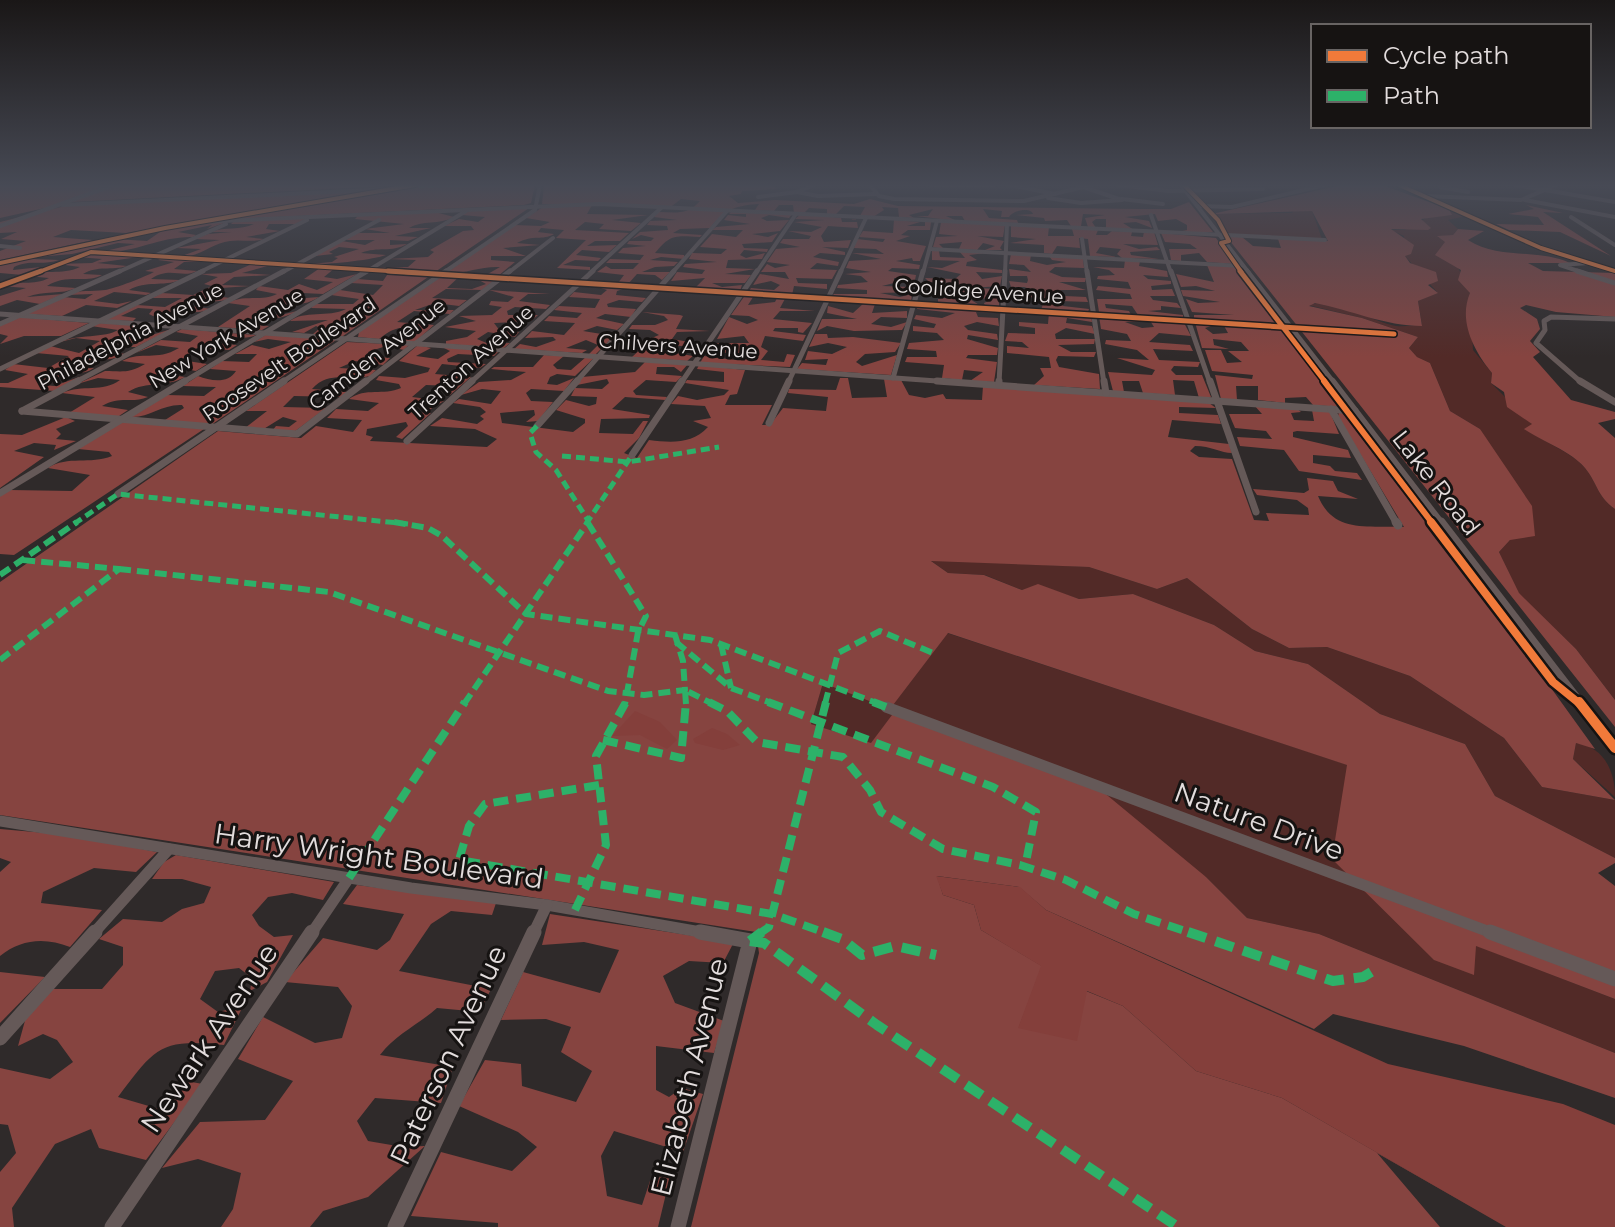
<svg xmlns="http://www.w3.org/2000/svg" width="1615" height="1227" viewBox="0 0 1615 1227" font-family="Montserrat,sans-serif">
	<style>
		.green { fill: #522a27 }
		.forest { fill: #864440 }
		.water { fill: #843f3b }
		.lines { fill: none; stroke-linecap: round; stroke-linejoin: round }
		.minor-far5 { stroke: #655958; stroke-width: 4 }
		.minor-far4 { stroke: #655958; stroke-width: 5 }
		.minor-far3 { stroke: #655958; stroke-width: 7 }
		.minor-far2 { stroke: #655958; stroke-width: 9 }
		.minor-far1 { stroke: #655958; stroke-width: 11 }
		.minor { stroke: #655958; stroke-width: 15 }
		.major { fill: #706160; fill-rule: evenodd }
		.quiet-far4 { stroke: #2db169; stroke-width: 3; stroke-dasharray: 6 3; stroke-linecap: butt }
		.quiet-far3 { stroke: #2db169; stroke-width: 5; stroke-dasharray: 9 5; stroke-linecap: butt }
		.quiet-far2 { stroke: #2db169; stroke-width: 6; stroke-dasharray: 12 6; stroke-linecap: butt }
		.quiet-far1 { stroke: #2db169; stroke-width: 8; stroke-dasharray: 15 8; stroke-linecap: butt }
		.quiet { stroke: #2db169; stroke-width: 10; stroke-dasharray: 19 10; stroke-linecap: butt }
		.cycleway-far4-casing { stroke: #161312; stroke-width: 6 }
		.cycleway-far3-casing { stroke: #161312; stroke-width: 8 }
		.cycleway-far2-casing { stroke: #161312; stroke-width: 10 }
		.cycleway-far1-casing { stroke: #161312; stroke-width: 13 }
		.cycleway-casing { stroke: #161312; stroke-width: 15 }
		.cycleway-far4 { stroke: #f17a3a; stroke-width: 4 }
		.cycleway-far3 { stroke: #f17a3a; stroke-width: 5 }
		.cycleway-far2 { stroke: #f17a3a; stroke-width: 6 }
		.cycleway-far1 { stroke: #f17a3a; stroke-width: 8 }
		.cycleway { stroke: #f17a3a; stroke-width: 10 }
		.labels { text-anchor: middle; stroke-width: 6; stroke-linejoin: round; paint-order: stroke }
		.far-street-label { font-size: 20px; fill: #e3dddd; stroke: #161312 }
		.street-label { font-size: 24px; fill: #e3dddd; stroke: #161312 }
		.near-street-label { font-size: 28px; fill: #e3dddd; stroke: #161312 }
	</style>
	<rect width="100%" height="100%" fill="#2f2a2a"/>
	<g class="green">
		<polygon points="1296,209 1312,211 1322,239 1224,234 1217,214 1292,213"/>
		<path d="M1449,211L1466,216L1448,220L1458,229L1453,235L1438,237L1446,242L1470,293L1473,350L1492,373L1491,383L1533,425L1525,429C1542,441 1573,453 1585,468C1598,484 1596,495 1615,509V700L1576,649L1519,594L1499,552L1510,540L1480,429L1450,411L1430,363L1417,357L1409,348L1418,337L1362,318L1308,305C1336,296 1368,321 1396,326C1404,327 1414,325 1422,325L1418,301L1437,292L1405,256L1404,236L1391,230H1405L1428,217L1451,215Z"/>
		<polygon points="930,560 1089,567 1157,589 1187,578 1252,629 1289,648 1327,647 1410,676 1504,738 1542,787 1615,800 1615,858 1495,796 1465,744 1380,714 1308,664 1255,651 1214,625 1133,594 1079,599 1038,585 1022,590 985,575 948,573"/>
		<polygon points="947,633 1348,765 1475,945 1615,999 1615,1053 1319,934 1247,918 1206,877 871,744 811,724 823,683"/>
		<path d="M1576,743C1604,747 1615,771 1615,797L1573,759Z"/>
	</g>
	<g class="forest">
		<polygon points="0,185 405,185 72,202 0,218"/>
		<polygon points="425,185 535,185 531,203 524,205 215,220"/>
		<path d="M544,185H771L777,189L742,191L741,194L729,196L738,203L775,200L854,204L870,199L898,206L1141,209H1171L1189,202L1213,232H1177L1187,230V225L1176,219L1158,221L1155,214L1125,217L1149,221L1152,228L1136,222L1123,223L1134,230L1106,228V219H1096L1092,222L1096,228L1088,227L1085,218L1105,215L1083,214L1081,226H1071L1067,220L1045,221L1044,218L1016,215L1033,214C1031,207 1013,210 1009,217H1001L1002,211L983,209L989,218L1017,220L1018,223L965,221L962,216H946L957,221L916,216H928L933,209L909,215L914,218L899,217L898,208L882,207L884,210L873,217L860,216L865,207L844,206L835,215L827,214V209L809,208L803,214L861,220L841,218L842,222H857L858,228L828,226L821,236L824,242L851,240L848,248L822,247L845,252V255L820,253L813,257L839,262L838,266L817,263L810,269L837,270L832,279L796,278L798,283L827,284V289L794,286L792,295L749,291L751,288L774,290L780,285L771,281L753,285L760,274L789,279L785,272H761L767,264L775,268L790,265L767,262L776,249L800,247L780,243L783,239H809L811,236L788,231L811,232L822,227L794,222L825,220L795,219L801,214L794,213L793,205H779L774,211L755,210L759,204C736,205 724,210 710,228L680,229L673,233L702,235L700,237C673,235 670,235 655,253L684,255V259L661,257L650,260L678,262L674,266L655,267L642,272H670L662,280L655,275L637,274L628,284L618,283L624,275L597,272L606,266L611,269H633L639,263H606L610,259L640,260L644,255L618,253L623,248L646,246L627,244L629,241H651L654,238L641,235L632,239L640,232L668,230L667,226L647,225L650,221L677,220L654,217L658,212C674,212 687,216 700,201L681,199L672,206L542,204Z"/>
		<path d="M1342,185H1382L1454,211H1450L1452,215L1421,219L1431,228L1428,230L1391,229L1414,245L1411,254L1405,256L1410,263L1436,272L1438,281L1428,285L1438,293L1418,301L1422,326C1385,326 1351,310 1315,303L1309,306L1362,318L1418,337L1409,348L1417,357L1430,363L1450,411L1480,429L1532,506L1535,536L1510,540L1499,552L1519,593L1576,649L1615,700V727L1226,236L1242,237L1253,246L1281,248L1278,239L1328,241L1312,211L1217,214L1216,220L1212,214Z"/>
		<polygon points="369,191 126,233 71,230 53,237 93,240 0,260 0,251 26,241 1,239 17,232 0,233 0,222 69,205"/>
		<path d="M592,205L587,214L648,215L612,220L641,223L631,231L599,229L604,224L585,222L575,230L629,233L620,241H595L587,246L617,245L609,252L582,250L576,255L601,258L598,261L575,260L563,265L590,267V270L557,268L586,240L556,238L564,230L541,228L538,232L554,234C542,241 534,234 517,243L540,245L503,248L526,256H491V260L515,262L498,276L486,275L500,267C480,266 466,274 446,273L514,225L541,226L550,222L526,218L543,207Z"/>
		<polygon points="1526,205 1563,213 1543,212 1611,256 1560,232 1509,230 1496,224 1544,225 1538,217 1508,214 1534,209"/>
		<polygon points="529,208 435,272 374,268 408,267 416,260 389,259 428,257 434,252 430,250 463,231 474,230 471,226 444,226 459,219 478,222 485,217 462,215 469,211"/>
		<polygon points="732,211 792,214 789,218 769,215 761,218 767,221 789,220 780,231 752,234 768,237 778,233 772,242 742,244 744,248 768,249 767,252 744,250 740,255 746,258 765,253 762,259 728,260 726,268 755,269 725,274 751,275 745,283 712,283 722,287 742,285 740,291 695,288 705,278 671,281 677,272 702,274 705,270 683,267 685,264 717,262 689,259 692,253 721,254 727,249 700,247 712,234 736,237 743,230 712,230 716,227 750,224 724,220 728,215 746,217 746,214 729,214"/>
		<path d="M435,212L454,217C439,225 422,220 409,228H431L395,236L418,237L408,241L390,240V245L407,244C391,253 378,246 361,253L386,255C373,260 325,265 310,264L332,262L338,258L334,257L359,249L339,247L329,252L333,254L315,256L342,241L365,245L375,240H346L357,233H390L365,229L404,224L355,219L359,215Z"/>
		<path d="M308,218L295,224H269L266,229L280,231L246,237L264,239C252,243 242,239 230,241C212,243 199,258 179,257L201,249L176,248L220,240L195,239L208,234L232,232H211C225,226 240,231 254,224H231L233,222Z"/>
		<polygon points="894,220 920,222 907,226 925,226 925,221 931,222 930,230 908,230 901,235 910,236 896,241 926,246 920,261 913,261 912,258 896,261 920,265 919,269 892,268 888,271 916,275 915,280 894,278 894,283 882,286 912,287 914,292 880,293 900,297 912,294 911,302 831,297 834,294 867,294 867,290 837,288 838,285 868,282 861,276 845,274 871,272 846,268 849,261 881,259 852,253 884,254 876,249 854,248 857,239 883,242 885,239 859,237 863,231 893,233"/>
		<path d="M227,222L207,229L212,225L178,232L196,235L193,237C160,236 133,254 101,252L135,244L118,243L72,254L37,257L33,259L59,260C43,266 29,259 14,267L13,270L41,267L23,275L0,273V264L114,239L147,241L160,232H150L192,223Z"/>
		<polygon points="941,222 1005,225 1003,237 977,236 1004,241 1000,248 1002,250 985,250 995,246 983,243 977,250 959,249 962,242 939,244 944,249 933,247 936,237 958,236 939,234"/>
		<polygon points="1011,225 1049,227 1048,236 1074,236 1072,229 1098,230 1096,235 1107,235 1112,231 1132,232 1131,236 1143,237 1144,232 1154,232 1158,245 1123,244 1139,249 1157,247 1160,250 1130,252 1131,255 1159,259 1122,258 1117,254 1121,249 1100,247 1096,253 1117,257 1090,256 1088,239 1079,238 1080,248 1057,246 1052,254 1044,253 1044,245 1010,243 1036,239 1011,237"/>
		<path d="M1458,229L1484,231L1468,240C1498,260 1538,248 1570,263H1528L1543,271L1615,273V317L1556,312L1526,305L1520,308L1537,319L1540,329L1530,341L1540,352L1533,357L1571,400L1615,412V419L1598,423L1615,438V509C1596,495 1598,484 1585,468C1572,452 1542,441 1524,429L1532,424L1507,407L1504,392L1491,383L1492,373C1474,351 1458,321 1470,293L1458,280L1461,270L1435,255L1445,242L1437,236L1453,235Z"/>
		<polygon points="1161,233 1216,238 1234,264 1207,262 1199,253 1181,255 1181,261 1171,260 1169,249 1197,249 1190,244 1165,242"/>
		<polygon points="932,250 939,251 940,257 965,258 959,251 986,253 969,255 977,260 967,262 966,266 1002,270 1002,273 976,272 982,279 1002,276 1000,286 972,288 999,289 999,306 985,306 984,303 993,299 968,298 981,306 938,303 938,299 951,297 951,290 959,288 959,283 929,282 925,278 955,279 961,274 927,267 942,268 960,261 932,260"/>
		<polygon points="1011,254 1031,255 1030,261 1047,265 1066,262 1052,260 1049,256 1083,258 1084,268 1055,267 1049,272 1062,277 1086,278 1085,282 1059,282 1086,290 1060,290 1065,296 1086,297 1088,302 1061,301 1063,306 1089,309 1088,312 1041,310 1045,298 1008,296 1008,290 1035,295 1039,292 1024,287 1011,287 1009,281 1027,283 1028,280 1027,276 1010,276 1009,269 1031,272 1024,265 1009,264"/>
		<path d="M84,255L138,257L97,263L127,266C111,271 98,265 83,274L102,275C85,284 67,273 47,286L76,288C62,295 43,290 27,297L63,294L40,304L17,300L0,306V296L26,288L1,286C17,280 34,286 49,278L27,276C43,268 61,276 80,267L58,264L92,263L102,259L78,257Z"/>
		<path d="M162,258L214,261L184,262L174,269L197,271C182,279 170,266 151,279L180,280C163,287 146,280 129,290L151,293L146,295L114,292L94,301L118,304L132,301L117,308L86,305L62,316L27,314L63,297L85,299L93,294L67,295C82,289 90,292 105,290C114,289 147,276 154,272L145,271L174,262L158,260Z"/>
		<polygon points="1125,260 1140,261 1139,266 1167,271 1168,277 1143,275 1148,279 1171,281 1171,284 1151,286 1152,290 1172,289 1175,296 1150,296 1153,300 1177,303 1181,308 1161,306 1161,310 1148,311 1183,315 1183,318 1138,315 1132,306 1105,304 1106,308 1129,311 1131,315 1099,312 1097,299 1132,299 1130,294 1096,290 1098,286 1131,289 1128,282 1097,279 1098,276 1115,275 1109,270 1093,267 1124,268"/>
		<path d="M252,264L271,265L242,273L271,275L234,277L222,285L250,286L221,288L207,295L230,298C216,305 201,298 186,305L211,309C193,316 172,309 153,316L149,314L153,309L138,308L121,316L136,318L133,321L106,320L137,305L165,307L182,298H152L162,293L193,295L212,286L204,284L218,277L201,274L231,273Z"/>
		<polygon points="1207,265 1236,266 1279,323 1194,319 1194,315 1234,315 1192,312 1186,299 1198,303 1220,302 1183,296 1181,290 1215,291 1196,286 1181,287 1176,274 1214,282"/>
		<path d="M320,268H335L324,277L337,279L357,274L323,294L303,293L293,299L319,297C299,311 277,298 256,312L281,315L297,311C272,326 258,311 238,324L269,326L262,330L218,327L250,306L228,303C244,294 261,302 277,294L256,290L259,286L288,290L299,284L317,290L333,282L304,279Z"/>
		<path d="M389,272L431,275L343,336L313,334L320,328L316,326L304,333L292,332L328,320L290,321C304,310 328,318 346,309L311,308L315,304H353L359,299L331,295L340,290L373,295L383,285L351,283L357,279L383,281Z"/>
		<path d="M442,276H460L447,288L472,289L486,284L479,280L497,278L482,290L446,289L432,298L467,300L459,306L435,303L415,310H454L450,314L414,311L397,322L434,325L415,342L398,340L421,330C402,326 395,326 379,339L358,337L359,332Z"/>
		<polygon points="606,285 632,286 617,291 616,295 646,298 642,302 619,300 607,304 608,307 636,309 631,317 605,314 596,318 624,324 617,330 597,326 583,331 614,336 596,354 589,354 598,345 586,340 566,348 587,350 582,353 514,349 520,344 536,347 556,340 553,337 525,338 532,331 564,335 575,323 544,321 549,316 577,318 582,313 554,310 559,306 595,308 600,299 569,297 574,292 601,295 607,290 601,288"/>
		<polygon points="489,290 550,294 528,294 519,301 550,305 546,309 515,307 507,311 508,315 538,315 531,321 494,323 500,331 519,332 515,337 488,332 477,339 489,344 510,343 504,348 446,344 446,341 467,337 476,331 445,327 476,321 459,316 492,315 502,307 489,305 491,301 508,302 514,297"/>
		<polygon points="746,294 755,294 748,305 775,302 778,296 786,297 780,308 815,311 780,311 773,319 812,323 803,333 798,332 798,328 775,328 773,331 806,335 803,341 765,336 761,347 768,351 761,360 784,362 787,354 795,355 790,367 700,363 704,356 735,360 744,355 708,351 718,343 749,343 744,336 717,339 729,317 747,324 758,320 749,316 731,315"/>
		<polygon points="864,303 892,305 875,304 872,313 907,311 907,318 881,317 871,324 891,327 907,322 902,330 854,331 827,326 817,331 822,319 857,319 827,313 828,306 853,313"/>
		<polygon points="918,304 1000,310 1000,313 976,312 978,317 998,318 999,326 977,322 964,326 968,330 997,334 998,340 968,335 967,339 998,348 997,355 968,355 966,358 997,362 994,382 970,381 983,372 964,370 962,380 942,378 944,365 905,362 907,357 937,357 936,351 907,349 909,343 944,340 937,333 913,331 913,326 934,328 936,324 914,319 916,315 942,318 955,313 917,309"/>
		<polygon points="642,312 680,315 683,316 676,329 710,331 677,332 672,339 701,344 699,347 666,345 658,350 693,356 687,361 632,357 644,346 642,342 659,335 650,330 629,329 632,325 655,325 668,320 664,316"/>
		<polygon points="1049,312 1091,315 1092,322 1067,318 1066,323 1092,326 1095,334 1066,328 1055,334 1056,339 1095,339 1094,344 1058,345 1071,352 1096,352 1094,357 1058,356 1056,360 1059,367 1099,374 1100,389 1034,385 1044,376 1040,368 1051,368 1049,357 1007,353 1007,346 1029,348 1022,342 1005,341 1008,333 1035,334 1035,328 1019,326 1019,322 1048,324"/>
		<polygon points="1099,316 1142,319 1144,321 1125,322 1142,328 1154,327 1149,319 1183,321 1191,336 1159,333 1149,342 1190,345 1193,351 1153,349 1159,360 1200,362 1198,367 1174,366 1171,370 1176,375 1202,375 1211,397 1199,398 1194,381 1173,380 1175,395 1143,393 1139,381 1122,381 1124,392 1113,391 1108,372 1152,375 1155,370 1117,358 1149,360 1137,350 1105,344 1106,340 1131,341 1127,334 1101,329"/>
		<polygon points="18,317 89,323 61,336 24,336 0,344 8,336 0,334 0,325"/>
		<polygon points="1195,322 1214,325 1205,328 1213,334 1228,333 1223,324 1282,327 1342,407 1313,405 1306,397 1285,398 1285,403 1258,400 1258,386 1236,386 1237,400 1221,399 1215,375 1252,379 1253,375 1212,371 1205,350 1221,350 1227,363 1242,362 1228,351 1249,351 1241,342 1213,339 1214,345 1229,349 1202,348"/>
		<path d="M101,323L141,326L119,334L141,338L172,329L136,347H131L135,343C121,342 104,344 92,350L126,354C105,365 84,356 61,365L69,369L94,368C83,376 70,371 58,377L49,373L44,385L54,386L82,376L55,391L0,387V383H8L28,374L5,370L13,364L48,368L69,356L36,353L50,346L79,353L100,341L76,338L56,343C77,334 106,338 118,330L91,326Z"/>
		<path d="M182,329L256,335C242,342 226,332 212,339L213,343L237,345L229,350L197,348L181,360L207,364L196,371C189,371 174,359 164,374L185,377C166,388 147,380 128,392L148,397C132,404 120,395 102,406L128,410L116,418L69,413L95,397L62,393C83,384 102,393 120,380L98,378L77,384L105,371C120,371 129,374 145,364L122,361C143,350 155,362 179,348L156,345L136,353L161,340L190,342L198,336L176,332Z"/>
		<path d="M267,334L336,340L211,425L165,420L184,408L182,405C162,404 149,418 131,417L167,395L204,396L216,387L183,386L198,376C211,381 228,384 236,371L210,369L222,361L249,362L257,354H235L252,345L269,349L291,342L268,339L254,342Z"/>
		<polygon points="815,334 827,334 828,338 853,337 901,343 895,352 865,354 856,362 862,366 897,355 891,375 797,369 802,363 826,365 828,359 805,360 808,351 832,354 847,347 828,343 809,347"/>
		<path d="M347,342L409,345L404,350L386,346L368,352L369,356L390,358L383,365L355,361L339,368L376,370L370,376C347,381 329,370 312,389L347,392L341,397L294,396L283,407L326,408L294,432L272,431L276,426L289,427L297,421L283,417L262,430L245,428L267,411H246Z"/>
		<path d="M418,345L431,348L416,356L438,359L450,351L442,347L499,351L494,356L458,354L447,359L448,362L486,364L480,368L442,364L435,374L471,377L450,395H445L452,386L426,385L412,397L444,401L429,410L431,403L409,407L410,412L431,413L402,439L396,437L408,426L406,422L367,429L366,435L373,437L370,441L487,447L497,439L475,429L430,426L442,418L477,424L484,419L480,416L486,412L480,407L453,403L459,399L491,404L501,391L482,389L461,395L479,382L511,380L526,372L491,369L494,367H533L544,355L564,356L553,365L557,369L571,370L586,357L594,358L575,376L557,374L550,377L547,384L557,385L574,378L564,391L531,389L526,393L531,401L553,402L538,421L526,422L535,415L534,410L500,413L502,423L573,432L585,423V419L556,410L566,400L589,406L596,404L597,397L571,396L575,388L602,389L609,383L607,379L577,385L582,377L635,372L645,362L688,364L681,372L674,367H657L656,374L682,376L676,382L646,380L633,391L636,395L667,397L665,400L625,397L612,409L650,415L649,418L601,419L599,433L633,434L643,421H648L639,438L624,453L637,458L649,440C672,443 692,444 708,427L693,421L711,418L705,406L671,404L678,396L697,400L724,395L729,390L685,383L687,380L724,382V372L697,369L699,365L745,370L737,394L730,395L725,405H772L762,425H770L783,408L826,411L828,397L788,393L789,389L836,390L840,378H848L852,398L887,397L884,379L901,380L909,395L925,398L943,394L946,399L982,400L983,386L1209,403L1216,408L1179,407V413L1218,415L1221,424L1172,420L1168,437L1229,444L1232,453C1221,453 1211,446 1195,446L1190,451L1199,457L1232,459L1254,520L1269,521L1266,513L1309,515L1308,508L1297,500L1257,495L1253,489L1304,493L1309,490L1307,478L1333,481L1338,491L1358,499L1318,496C1334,534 1367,525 1404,527L1338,417L1339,411H1346L1433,524L1595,749L1576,743L1573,759L1615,800L1542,787L1504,738L1410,676L1327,647L1289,648L1252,629L1187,578L1157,589L1089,567L931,561L948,573L984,575L1022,590L1038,584L1079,599L1133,594L1214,625L1255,651L1308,664L1380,714L1465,744L1495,796L1615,858V863L1598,873L1615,886V999L1476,946L1474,975L1434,960L1332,859L1347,765L948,633L890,709L823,683L811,724L871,743L895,711L1096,786L1206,877L1247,918L1319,934L1615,1053V1098L1464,1046L1333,1014L1314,1029L1046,910L1019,887L937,876L943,895L974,905L981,930L1042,966L1019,1027L1086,991L1123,1006L1196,1071L1282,1098L1507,1227L1377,1153L1440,1227H691L759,953L756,932L0,815V582L218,431L301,438L316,426L353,432L362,420L327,418L336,409L368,411L379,403L349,399C366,387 383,396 401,388L399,384L376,380L379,376L405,378L428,372L430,368L399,361Z"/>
		<polygon points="1254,405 1295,407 1301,412 1291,413 1294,420 1314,421 1312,410 1330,412 1339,434 1297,431 1293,432 1293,437 1348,450 1351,458 1313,455 1313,463 1330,466 1335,471 1357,473 1362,480 1299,471 1284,450 1240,446 1237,437 1272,439 1266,431 1235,428 1229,414 1262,414"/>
		<polygon points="66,417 75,421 56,429 61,434 56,439 76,441 54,450 56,445 34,443 14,451 44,457 0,488 0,434 22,435"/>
		<path d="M122,422L204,429L14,555L0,554V495L10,490L72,491L90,475L48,468C68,455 90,465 112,456L109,452L78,449Z"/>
		<path d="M0,829L69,835L157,852L136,872L94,868L43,892L41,903L102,910L70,947C45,937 21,939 0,956V872L11,862L0,858Z"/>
		<path d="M176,855L334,882L323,900L292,893L268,897L252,915L259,926L274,937L293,935L267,982L250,991L252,978L239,968L215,971L200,999L218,1012L243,1006L224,1045C160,1038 155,1048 118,1097L159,1109L180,1080L203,1084L146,1160L99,1148L91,1129L55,1144L12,1208L14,1227H0V1172L16,1153L8,1125L0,1124V1068L50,1079L73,1062L57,1040L43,1034L18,1046L26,1017L51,989H102L123,965V947L99,939L123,919L162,922L182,909L204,903L211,887L182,879H152L164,862Z"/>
		<path d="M357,885L496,903L492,915L451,911L431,924L399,971L491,989L480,1012L437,1008C418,1025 396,1034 380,1055L453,1067L441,1103L375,1098L357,1121L368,1141L403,1147L425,1146L368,1197L323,1211L310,1227H221L233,1209L241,1173L198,1159L162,1168L200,1122L265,1120L293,1081L238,1059L263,1017L315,1043L342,1038L352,1006L338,987L285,982L323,938L377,950L390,940L404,914L343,904Z"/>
		<polygon points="550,914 734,942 723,963 689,961 663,976 675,1003 724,1021 714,1053 656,1046 656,1090 669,1097 682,1088 703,1094 683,1152 614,1131 601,1156 607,1196 642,1205 650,1181 671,1173 658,1227 498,1227 498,1223 411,1216 441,1152 512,1171 537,1147 518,1132 459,1106 485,1060 521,1064 522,1086 576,1102 592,1071 561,1052 571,1027 546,1019 501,1020 523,972 600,993 619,950 584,942 542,945"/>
		<polygon points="0,972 45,977 0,1023"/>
	</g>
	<g class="water">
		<polygon points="635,711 660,722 677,740 667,749 640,735 612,736"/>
		<polygon points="712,728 727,734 740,745 723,750 695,743 693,739"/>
		<polygon points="936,876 1020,887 1046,910 1388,1064 1563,1104 1615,1125 1615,1227 1506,1227 1282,1098 1196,1071 1123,1006 1087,991 1077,1041 1018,1028 1041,966 981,930 974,905 943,895"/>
	</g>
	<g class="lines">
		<g class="minor-far5">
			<polyline points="870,185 879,196 894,199 1024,201 1092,185"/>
			<polyline points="931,185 994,185"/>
			<polyline points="1010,185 1055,194"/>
			<polyline points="1119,185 1169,191 1263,189"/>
			<polyline points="1181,185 1249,273"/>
			<polyline points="1516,185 1615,202"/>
			<polyline points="1440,187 1468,192"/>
			<polyline points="797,192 818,196 876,194"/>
			<polyline points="1425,196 1521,200 1556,185"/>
			<polyline points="758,197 797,192 814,185"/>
			<polyline points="1048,198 1081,203 1122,200 1086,188"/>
			<polyline points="1122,199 1163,204"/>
			<polyline points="1525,200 1615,217"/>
			<polyline points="62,205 391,189"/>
			<polyline points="1198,206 1232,207 1325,185"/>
			<polyline points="1151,215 1171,273"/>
			<polyline points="1571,217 1615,245"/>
			<polyline points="201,222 599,204 1325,240"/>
			<polyline points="0,226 111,186"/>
			<polyline points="1082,239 1087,273"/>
			<polyline points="0,246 20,248"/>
			<polyline points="930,249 1242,266"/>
			<polyline points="36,273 91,252 420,273"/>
			<polyline points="116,273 226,224"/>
			<polyline points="198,273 307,220"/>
			<polyline points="281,273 379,220"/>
			<polyline points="364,273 466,211"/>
			<polyline points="443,273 535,210 540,185"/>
			<polyline points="508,273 553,238"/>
			<polyline points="590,273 661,208"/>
			<polyline points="672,273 727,211"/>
			<polyline points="756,273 796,214"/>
			<polyline points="840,273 866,218"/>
			<polyline points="923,273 937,221"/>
			<polyline points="1005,273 1007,225"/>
			<polyline points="1584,273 1560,265 1588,263"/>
		</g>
		<g class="minor-far4">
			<polyline points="388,271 1394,334"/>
			<polyline points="1087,271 1104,383"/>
			<polyline points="1171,271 1210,383"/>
			<polyline points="1247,271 1334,383"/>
			<polyline points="1577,271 1615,283"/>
			<polyline points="0,286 41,271"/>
			<polyline points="0,314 965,383"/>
			<polyline points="0,324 120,271"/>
			<polyline points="0,369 203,271"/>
			<polyline points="893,378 923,271"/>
			<polyline points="74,383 284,271"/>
			<polyline points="182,383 367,271"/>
			<polyline points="281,383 446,271"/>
			<polyline points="364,383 510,271"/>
			<polyline points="470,383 593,271"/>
			<polyline points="575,383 674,271"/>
			<polyline points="681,383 757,271"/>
			<polyline points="788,383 841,271"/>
			<polyline points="999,383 1005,271"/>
			<polyline points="1582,383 1536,343 1545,330 1544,321 1551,317 1615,319"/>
		</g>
		<g class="minor-far3">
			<polyline points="937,381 1355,411"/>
			<polyline points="1104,381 1106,393"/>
			<polyline points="1210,381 1256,512"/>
			<polyline points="1332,381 1442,524"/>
			<polyline points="1580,381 1615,402"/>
			<polyline points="999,385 999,381"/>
			<polyline points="1331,409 1397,524"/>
			<polyline points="22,411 297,434 366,381"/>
			<polyline points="22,411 78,381"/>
			<polyline points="769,423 789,381"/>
			<polyline points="537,426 577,381"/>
			<polyline points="407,441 472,381"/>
			<polyline points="632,455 682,381"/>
			<polyline points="0,493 185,381"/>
			<polyline points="118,494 284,381"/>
		</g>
		<g class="minor-far2">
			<polyline points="1396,522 1398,525"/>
			<polyline points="1441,522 1581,704"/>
		</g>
		<g class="minor-far1">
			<polyline points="1580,702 1615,748"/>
			<polyline points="886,707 1495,934"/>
			<polyline points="0,821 411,888 547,905 712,934"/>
			<polyline points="93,934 169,849"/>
			<polyline points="311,934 349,878"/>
			<polyline points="533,934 547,905"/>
		</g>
		<g class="minor">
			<polyline points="1490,932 1615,979"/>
			<polyline points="0,1038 95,932"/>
			<polyline points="112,1227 312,932"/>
			<polyline points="395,1227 534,932"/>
			<polyline points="678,1227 750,941 700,932"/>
		</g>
		<g class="major">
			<polygon points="405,185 417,185 165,230 0,265 0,261 165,226"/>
			<polygon points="1397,185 1404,185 1543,247 1615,269 1615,273 1539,249"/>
		</g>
		<polyline class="quiet-far4" points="410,187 462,185"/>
		<g class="quiet-far3">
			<polyline points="537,426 530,433 536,452 556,470 589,522"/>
			<polyline points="562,456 628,462 719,447"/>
			<polyline points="74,524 118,494 408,524"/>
			<polyline points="586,524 632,455"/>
		</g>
		<g class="quiet-far2">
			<polyline points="394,522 428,528 442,536 526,614 710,640 879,704"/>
			<polyline points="588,523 646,616 638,632 625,704"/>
			<polyline points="119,569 329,592 608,691 644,695 685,690 683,661 675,635"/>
			<polyline points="0,575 77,522"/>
			<polyline points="676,642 731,688 774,704"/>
			<polyline points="721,644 731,688"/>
			<polyline points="0,660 119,569 22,560"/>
			<polyline points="464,704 588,522"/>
			<polyline points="686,704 685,690 713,704"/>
			<polyline points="825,704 838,653 880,631 933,653"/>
		</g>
		<g class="quiet-far1">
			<polyline points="709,702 727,711 757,742 843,757 870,790 881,812 943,849 1020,865 1066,880 1134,914 1194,934"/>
			<polyline points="768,702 993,787 1036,812 1025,867"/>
			<polyline points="873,702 886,707"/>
			<polyline points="603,740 681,758 686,702"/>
			<polyline points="599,785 485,804 469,826 459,860 772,914 829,934"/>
			<polyline points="349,878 465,702"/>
			<polyline points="575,910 606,845 596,756 626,702"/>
			<polyline points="759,934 769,927 826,702"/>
		</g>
		<g class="quiet">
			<polyline points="823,932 842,939 862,955 895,946 936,955"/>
			<polyline points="1188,932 1333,981 1363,977 1376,969"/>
			<polyline points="750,941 764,943 877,1025 1178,1227"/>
			<polyline points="750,941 762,932"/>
		</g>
		<defs>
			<g id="cycleway-far4">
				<polyline points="1184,185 1218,220 1229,241 1221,243 1242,273"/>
				<polyline points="1399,185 1541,248 1615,271"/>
				<polyline points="0,263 165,228 415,185"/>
				<polyline points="36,273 91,252 420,273"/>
			</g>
			<g id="cycleway-far3">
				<polyline points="388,271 1394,334"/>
				<polyline points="1240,271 1326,383"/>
				<polyline points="0,286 41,271"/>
			</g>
			<polyline id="cycleway-far2" points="1324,381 1433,524"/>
			<polyline id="cycleway-far1" points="1431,522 1553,682 1580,704"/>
			<polyline id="cycleway" points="1579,702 1615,748"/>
		</defs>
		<use href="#cycleway-far4" class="cycleway-far4-casing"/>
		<use href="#cycleway-far3" class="cycleway-far3-casing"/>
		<use href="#cycleway-far2" class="cycleway-far2-casing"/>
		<use href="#cycleway-far1" class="cycleway-far1-casing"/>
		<use href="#cycleway" class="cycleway-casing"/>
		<use href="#cycleway-far4" class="cycleway-far4"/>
		<use href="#cycleway-far3" class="cycleway-far3"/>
		<use href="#cycleway-far2" class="cycleway-far2"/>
		<use href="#cycleway-far1" class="cycleway-far1"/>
		<use href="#cycleway" class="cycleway"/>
	</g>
	<linearGradient id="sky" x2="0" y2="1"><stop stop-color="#1a1717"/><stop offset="0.52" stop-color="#474a55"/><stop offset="1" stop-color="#474a55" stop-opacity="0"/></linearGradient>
	<rect width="1615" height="357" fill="url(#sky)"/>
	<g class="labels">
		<g class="far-street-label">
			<text transform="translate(979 291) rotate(4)" y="7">Coolidge Avenue</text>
			<text transform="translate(130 336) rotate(-28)" y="7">Philadelphia Avenue</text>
			<text transform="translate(226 338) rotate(-31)" y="7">New York Avenue</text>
			<text transform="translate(678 346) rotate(4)" y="7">Chilvers Avenue</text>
			<text transform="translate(377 354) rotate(-38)" y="7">Camden Avenue</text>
			<text transform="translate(289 359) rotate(-34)" y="7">Roosevelt Boulevard</text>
			<text transform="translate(471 362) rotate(-42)" y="7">Trenton Avenue</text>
		</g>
		<g class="street-label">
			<text transform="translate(1436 483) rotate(52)" y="8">Lake Road</text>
		</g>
		<g class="near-street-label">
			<text transform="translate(1259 821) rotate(20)" y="10">Nature Drive</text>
			<text transform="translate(379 856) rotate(8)" y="10">Harry Wright Boulevard</text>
			<text transform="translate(209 1038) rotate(-56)" y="10">Newark Avenue</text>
			<text transform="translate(448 1055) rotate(-65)" y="10">Paterson Avenue</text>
			<text transform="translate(689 1077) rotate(-76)" y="10">Elizabeth Avenue</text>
		</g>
	</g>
	<rect x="1311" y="24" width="280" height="104" fill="#161312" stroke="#686463" stroke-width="2"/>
	<rect x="1327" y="50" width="40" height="12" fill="#f17a3a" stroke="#686463" stroke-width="2"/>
	<text x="1383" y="64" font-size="24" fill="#e3dddd">Cycle path</text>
	<rect x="1327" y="90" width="40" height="12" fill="#2db169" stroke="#686463" stroke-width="2"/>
	<text x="1383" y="104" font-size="24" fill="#e3dddd">Path</text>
</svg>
